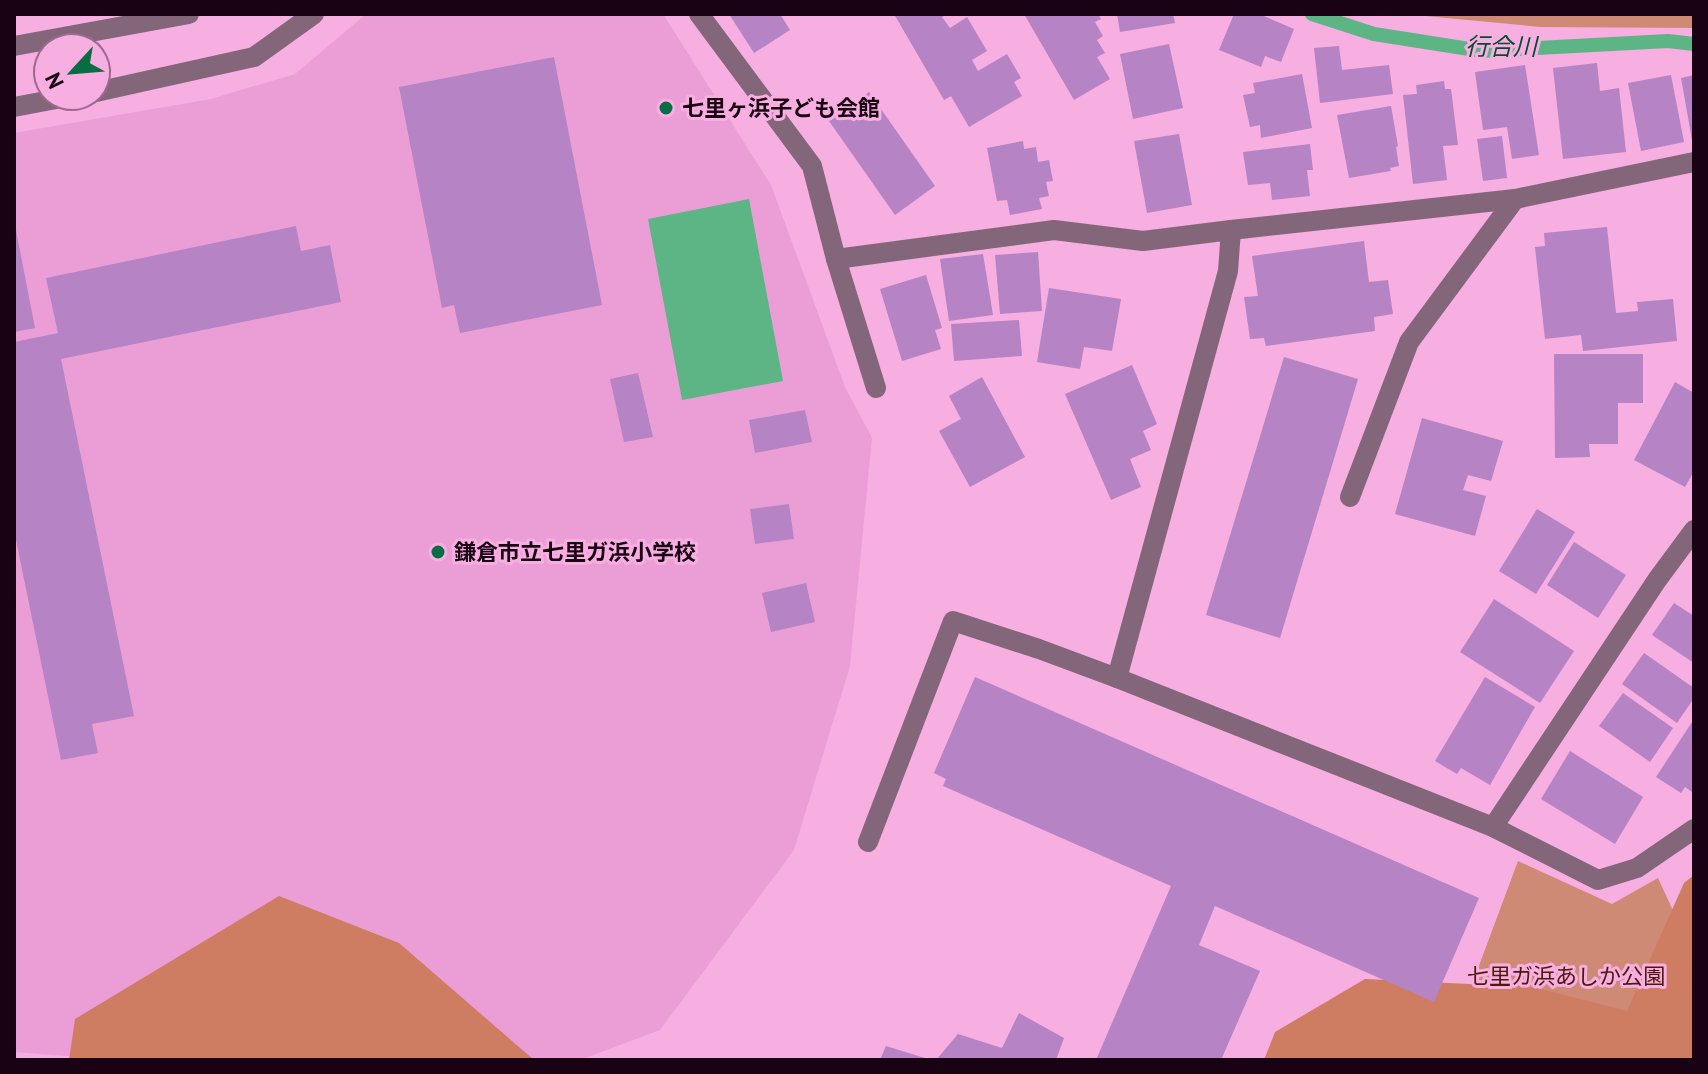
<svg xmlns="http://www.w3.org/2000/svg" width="1708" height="1074" viewBox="0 0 1708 1074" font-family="'PT Sans','Noto Sans JP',sans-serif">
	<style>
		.built { fill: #eb9ed5 }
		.green { fill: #cf8a75 }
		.forest { fill: #ce7c62 }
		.water { fill: #5db485 }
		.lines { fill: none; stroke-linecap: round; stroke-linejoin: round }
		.stream { stroke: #5db485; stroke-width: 14 }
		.building { fill: #b683c5 }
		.minor { stroke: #83667a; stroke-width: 20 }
		.poi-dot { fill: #076d43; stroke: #f7aee1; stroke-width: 3 }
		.labels { text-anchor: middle; stroke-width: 6; stroke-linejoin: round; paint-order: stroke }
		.poi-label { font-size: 22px; font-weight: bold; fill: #190213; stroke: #f7aee1; text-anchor: start }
		.park-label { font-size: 22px; fill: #4d1907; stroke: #f7aee1 }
		.water-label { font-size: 24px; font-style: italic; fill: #044c2e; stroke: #f7aee1 }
	</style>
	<rect width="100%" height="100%" fill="#f7aee1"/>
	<polygon class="built" points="366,14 663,14 771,185 845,387 872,438 850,666 794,850 660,1030 580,1060 119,1060 14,1052 14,133 211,99 295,74"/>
	<g class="green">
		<polygon points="1404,14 1694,14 1694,28 1541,27"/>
		<polygon points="1518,861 1612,904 1658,878 1694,956 1622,1060 1614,1060 1464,1006"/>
	</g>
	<g class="forest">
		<polygon points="1694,875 1694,1060 1264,1060 1275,1032 1365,979 1533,987 1627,1011 1684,883"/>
		<polygon points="279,896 399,943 534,1060 69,1060 75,1019"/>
	</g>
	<polygon class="water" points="749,199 783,381 682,400 648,219"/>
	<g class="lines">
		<polyline class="stream" points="1312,14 1374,34 1482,51 1668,41 1694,44"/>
	</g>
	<g class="building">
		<polygon points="729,14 780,14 790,30 754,53"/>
		<polygon points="894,14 947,14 942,17 950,28 967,17 987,51 972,60 978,71 1007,54 1021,78 1014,82 1022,96 969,127 951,96 944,100"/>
		<polygon points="1024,14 1098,14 1101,19 1095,22 1103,36 1097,40 1105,53 1097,57 1110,79 1074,100"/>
		<polygon points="1117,14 1173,14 1175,23 1120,32"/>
		<polygon points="1234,14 1259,14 1294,29 1281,62 1265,56 1261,67 1219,50"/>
		<polygon points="1169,44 1183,108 1133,119 1120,54"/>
		<polygon points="1339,46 1342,70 1389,65 1393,94 1320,103 1314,48"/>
		<polygon points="554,57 602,305 460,333 454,305 442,308 399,87"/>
		<polygon points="1597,63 1600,91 1619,88 1626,152 1563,159 1553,68"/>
		<polygon points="1525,65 1539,155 1512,159 1507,127 1483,130 1475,72"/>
		<polygon points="1302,74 1312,128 1261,138 1260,125 1250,127 1243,95 1255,93 1253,83"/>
		<polygon points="1671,75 1684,142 1641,151 1628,83"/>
		<polygon points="1694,75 1694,140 1692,140 1681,78"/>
		<polygon points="1444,81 1445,89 1451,89 1458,145 1443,146 1447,180 1413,184 1403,95 1417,94 1416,85"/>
		<polygon points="869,92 935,186 895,215 829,121"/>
		<polygon points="1391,106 1398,146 1396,147 1399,166 1390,168 1391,171 1349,178 1337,115"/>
		<polygon points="1179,134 1192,205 1147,213 1134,141"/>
		<polygon points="1502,136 1507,178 1483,181 1477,139"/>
		<polygon points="1023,141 1024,149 1036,147 1038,162 1049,160 1053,181 1046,182 1049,196 1039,198 1042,209 1010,215 1007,200 997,201 987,148"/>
		<polygon points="1310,144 1313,170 1307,170 1310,196 1272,200 1270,183 1248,185 1243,152"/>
		<polygon points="14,225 15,225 35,328 14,332"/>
		<polygon points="296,226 301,251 330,245 341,302 61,359 134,716 92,724 98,753 61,760 14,530 14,342 58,333 46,278"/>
		<polygon points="1607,227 1616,313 1638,311 1637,302 1673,299 1677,341 1583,351 1581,335 1545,339 1535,247 1545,246 1544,233"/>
		<polygon points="1364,241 1369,282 1388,280 1393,314 1374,317 1375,331 1266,346 1264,338 1250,339 1244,297 1258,296 1252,256"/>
		<polygon points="1038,252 1042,311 1000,314 995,255"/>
		<polygon points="983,254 993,315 949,321 940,259"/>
		<polygon points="926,275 942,328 935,330 941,349 902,361 880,289"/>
		<polygon points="1049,288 1121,299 1112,351 1084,347 1080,369 1037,362"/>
		<polygon points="1019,320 1022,356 954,361 951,324"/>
		<polygon points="1554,354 1643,354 1643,403 1618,403 1618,444 1589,444 1590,457 1555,458"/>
		<polygon points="1284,357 1358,379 1280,638 1206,615"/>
		<polygon points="1132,365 1157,424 1143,431 1151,450 1130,459 1141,487 1111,500 1065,394"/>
		<polygon points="638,373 653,437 624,442 610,379"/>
		<polygon points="982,377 1025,457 970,487 939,431 961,419 949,396"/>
		<polygon points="1675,382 1694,393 1694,471 1685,487 1634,460"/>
		<polygon points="805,410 812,442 755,453 749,420"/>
		<polygon points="1422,418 1503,441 1491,481 1468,475 1463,490 1486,496 1475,536 1395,514"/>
		<polygon points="789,504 794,539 755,544 750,509"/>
		<polygon points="1537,509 1575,532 1536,594 1499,571"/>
		<polygon points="1574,542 1626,575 1598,618 1547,585"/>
		<polygon points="806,583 815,622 771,632 762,593"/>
		<polygon points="1494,599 1574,651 1540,703 1460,652"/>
		<polygon points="1674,603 1694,616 1694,663 1652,635"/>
		<polygon points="1644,653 1694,688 1694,698 1677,723 1622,684"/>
		<polygon points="975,677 1479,898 1434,1002 1215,906 1199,945 1260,971 1221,1060 1096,1060 1171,886 943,786 946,779 934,773"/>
		<polygon points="1485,677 1535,707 1490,785 1461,768 1457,774 1435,761"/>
		<polygon points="1623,693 1673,728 1650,762 1599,726"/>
		<polygon points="1694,719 1694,789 1692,792 1685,787 1681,793 1656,777"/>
		<polygon points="1570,751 1643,797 1615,844 1541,799"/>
		<polygon points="1019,1013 1064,1038 1056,1060 936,1060 958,1034 1002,1048"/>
		<polygon points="886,1046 928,1059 928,1060 880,1060"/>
	</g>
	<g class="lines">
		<g class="minor">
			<polyline points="699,14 812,166 836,259 876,388"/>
			<polyline points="14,46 189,14"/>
			<polyline points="96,92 254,57 314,14"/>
			<polyline points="14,107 72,96"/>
			<polyline points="836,259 1054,230 1143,241 1231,230 1515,199 1694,162"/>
			<polyline points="1350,497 1409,342 1515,199"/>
			<polyline points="1117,678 1228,271 1231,230"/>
			<polyline points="1493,827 1657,580 1694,530"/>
			<polyline points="868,842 953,621 1039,649 1117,678 1493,827 1598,880 1637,868 1694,829"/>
		</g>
	</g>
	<g class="poi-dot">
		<circle cx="666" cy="108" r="8"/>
		<circle cx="438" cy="552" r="8"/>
	</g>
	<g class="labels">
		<g class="poi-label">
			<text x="682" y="116">七里ヶ浜子ども会館</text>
			<text x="454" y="560">鎌倉市立七里ガ浜小学校</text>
		</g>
		<g class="park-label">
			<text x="1566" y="984">七里ガ浜あしか公園</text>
		</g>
		<g class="water-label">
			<text x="1501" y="55">行合川</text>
		</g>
	</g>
	<rect width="1708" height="1074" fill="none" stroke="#190213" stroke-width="32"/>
	<g transform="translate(72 72) rotate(244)"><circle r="38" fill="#f7aee1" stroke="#9e698f" stroke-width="2"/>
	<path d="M0-6L14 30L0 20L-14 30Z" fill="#076d43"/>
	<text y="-12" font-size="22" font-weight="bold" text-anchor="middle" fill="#190213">N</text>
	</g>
</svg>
